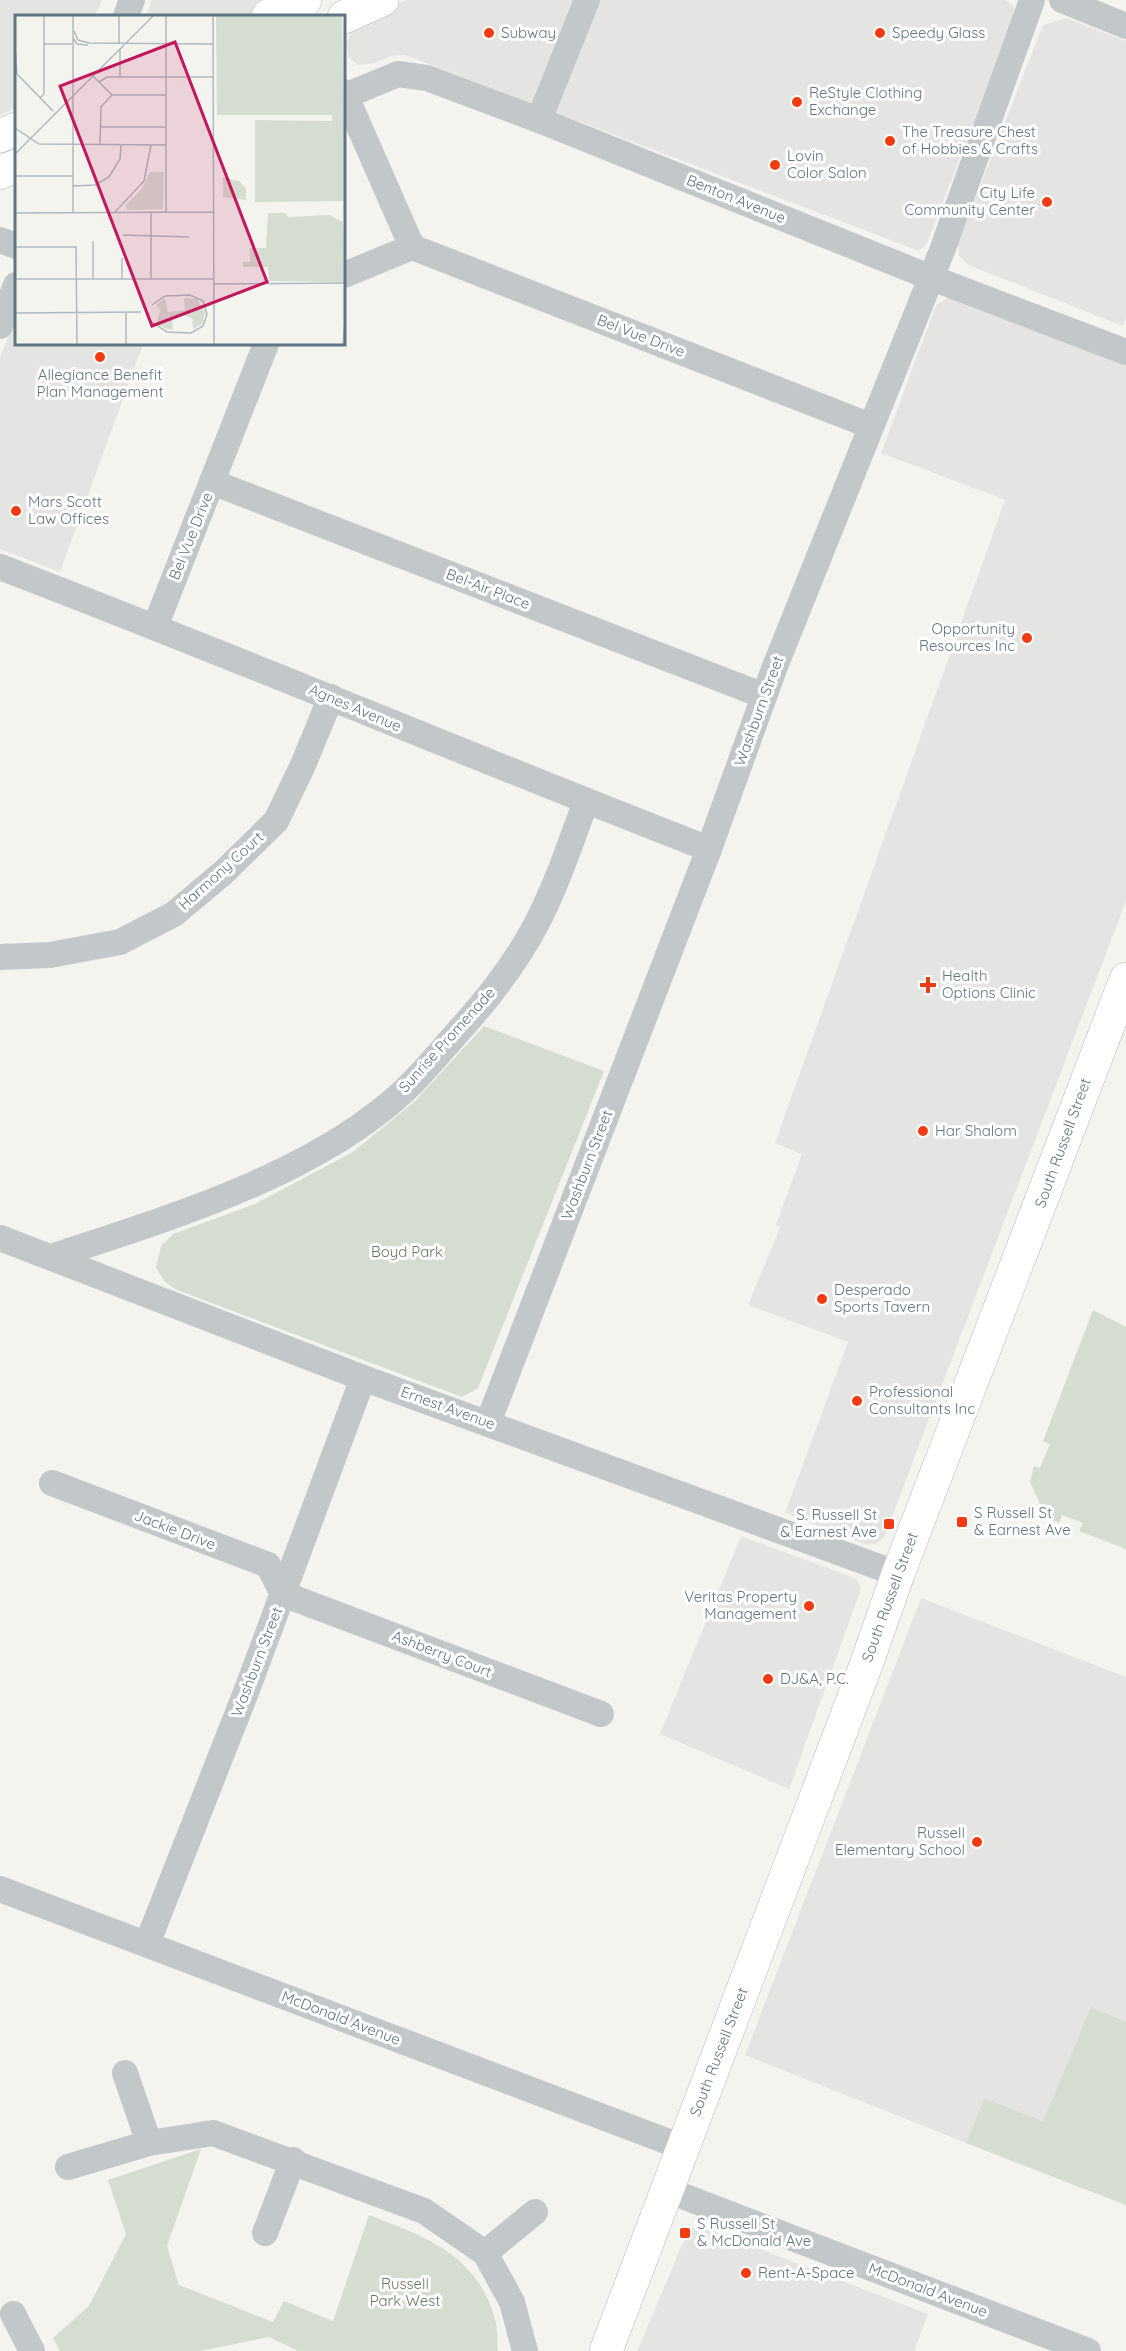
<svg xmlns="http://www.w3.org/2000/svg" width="1126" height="2351" viewBox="0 0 1126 2351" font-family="Quicksand,sans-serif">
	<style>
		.built { fill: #e4e5e3 }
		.green { fill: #d5dcd0 }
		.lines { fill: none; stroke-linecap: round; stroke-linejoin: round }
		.major-casing { stroke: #b5babd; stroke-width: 34 }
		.highway-casing { stroke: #b4b8bb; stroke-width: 34 }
		.minor { stroke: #c2c7c9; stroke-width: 26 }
		.major { stroke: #fff; stroke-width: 33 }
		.highway { stroke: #fff; stroke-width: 33 }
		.poi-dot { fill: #f33b0f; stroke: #fff; stroke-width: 2 }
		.labels { text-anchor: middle; stroke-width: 6; stroke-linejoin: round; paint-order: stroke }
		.poi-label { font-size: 15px; fill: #607583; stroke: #fff; text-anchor: start }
		.street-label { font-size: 15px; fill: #607583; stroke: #fff }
		.park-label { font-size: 15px; fill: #667a5f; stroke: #fff }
		.inset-road { fill: none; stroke: #b0b9be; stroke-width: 1.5 }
		.view { fill: #c2185b; fill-opacity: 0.15; stroke: #c2185b; stroke-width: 3 }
		.inset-edge { fill: none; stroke: #607583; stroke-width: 3 }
	</style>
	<rect width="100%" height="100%" fill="#f4f4ef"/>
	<g class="built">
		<polygon points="0,0 102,0 95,16 16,16 16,108 0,115"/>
		<polygon points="152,0 285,0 248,16 146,16"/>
		<polygon points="406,0 1006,0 1014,7 1013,22 927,243 919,251 405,55 391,56 375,63 358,65 348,57 347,42 354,23"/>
		<polygon points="1066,18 1126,41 1126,317 1123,326 968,265 959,256 958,243 1038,37 1044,25"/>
		<polygon points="949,297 1126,363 1126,901 885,1535 878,1543 867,1545 785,1513 848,1342 748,1305 780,1227 776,1225 802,1154 775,1143 1005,500 881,453 936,305"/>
		<polygon points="16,316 16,344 143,344 60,572 0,549 0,358"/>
		<polygon points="741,1536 847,1575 857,1580 861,1589 789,1789 660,1734"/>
		<polygon points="921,1598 1126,1677 1126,2022 1091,2008 1043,2121 984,2098 966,2143 745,2055"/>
		<polygon points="698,2225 928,2314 914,2351 637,2351 688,2231"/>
	</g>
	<g class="green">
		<polygon points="484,1026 604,1071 478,1388 462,1397 177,1290 164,1281 156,1267 161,1246 173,1234 255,1204 353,1152 414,1102"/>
		<polygon points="1093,1310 1126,1327 1126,1549 1079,1531 1083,1523 1062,1515 1059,1523 1046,1517 1030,1482 1034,1466 1040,1468 1050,1444 1043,1441"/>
		<polygon points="1091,2007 1126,2022 1126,2205 966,2143 984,2098 1043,2121"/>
		<path d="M201,2149L167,2246L179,2285L273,2322L284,2301L333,2321L369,2215C425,2237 477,2254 495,2319C498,2328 497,2341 498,2351H298L269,2337L200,2351H60L53,2338L89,2306L126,2234L108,2180Z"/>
	</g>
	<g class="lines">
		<defs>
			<polyline id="major" points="606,2351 866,1665 898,1574 1126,979"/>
			<g id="highway">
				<polyline points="268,16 305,0"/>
				<polyline points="344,17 382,0"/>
				<polyline points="0,136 16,129"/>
				<polyline points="0,173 16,166"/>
			</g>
		</defs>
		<use href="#major" class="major-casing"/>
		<use href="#highway" class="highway-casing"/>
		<g class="minor">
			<polyline points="1062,0 1126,26"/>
			<polyline points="126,16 132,0"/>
			<polyline points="344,92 412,247"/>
			<polyline points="345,96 398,74 427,78 539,120 932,278 1126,352"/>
			<polyline points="539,120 587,0"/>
			<polyline points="0,240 16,246"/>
			<polyline points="344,275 412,247 871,426"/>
			<polyline points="0,326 16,285"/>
			<polyline points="212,482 764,696"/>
			<path d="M0,567C238,658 472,757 709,849"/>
			<polyline points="155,627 266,344"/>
			<polyline points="0,957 50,955 120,942 174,914 224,872 276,821 303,765 331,697"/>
			<polyline points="0,1238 363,1378 898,1574"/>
			<path d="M51,1257C168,1218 313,1176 405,1090C424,1072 440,1052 457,1033C487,1000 516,963 537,923C557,884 571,842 586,801"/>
			<polyline points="488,1423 709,849 774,669 943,248 1032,0"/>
			<polyline points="52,1483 268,1565 283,1594 601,1714"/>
			<polyline points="0,1889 682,2147"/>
			<polyline points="147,1944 248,1687 363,1378"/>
			<polyline points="125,2073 149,2143"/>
			<polyline points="68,2167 149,2143 213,2133 424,2211 485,2253 512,2302 525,2351"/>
			<polyline points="667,2190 1088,2351"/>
			<polyline points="265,2233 293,2160"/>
			<polyline points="485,2253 535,2212"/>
			<polyline points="13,2314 32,2351"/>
		</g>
		<use href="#major" class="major"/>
		<use href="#highway" class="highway"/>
	</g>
	<g class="poi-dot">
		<circle cx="489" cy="33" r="6"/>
		<circle cx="880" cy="33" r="6"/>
		<circle cx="797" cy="102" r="6"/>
		<circle cx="890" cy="141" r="6"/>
		<circle cx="775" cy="165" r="6"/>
		<circle cx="1047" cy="202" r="6"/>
		<circle cx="100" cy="357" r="6"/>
		<circle cx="16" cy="511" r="6"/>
		<circle cx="1027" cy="638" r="6"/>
		<path d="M925 976h6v6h6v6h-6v6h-6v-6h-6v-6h6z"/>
		<circle cx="923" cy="1131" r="6"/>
		<circle cx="822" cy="1299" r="6"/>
		<circle cx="857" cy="1401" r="6"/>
		<rect x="956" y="1516" width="12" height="12" rx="3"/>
		<rect x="883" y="1518" width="12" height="12" rx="3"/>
		<circle cx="809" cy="1606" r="6"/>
		<circle cx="768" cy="1679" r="6"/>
		<circle cx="977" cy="1842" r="6"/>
		<rect x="679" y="2227" width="12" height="12" rx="3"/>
		<circle cx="746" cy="2273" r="6"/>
	</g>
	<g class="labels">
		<g class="poi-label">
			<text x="501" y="38">Subway</text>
			<text x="892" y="38">Speedy Glass</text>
			<text x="809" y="98">ReStyle Clothing<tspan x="809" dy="17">Exchange</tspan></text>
			<text x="902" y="137">The Treasure Chest<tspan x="902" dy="17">of Hobbies &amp; Crafts</tspan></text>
			<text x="787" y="161">Lovin<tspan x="787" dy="17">Color Salon</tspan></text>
			<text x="1035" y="198" text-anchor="end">City Life<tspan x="1035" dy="17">Community Center</tspan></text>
			<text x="100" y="380" text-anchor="middle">Allegiance Benefit<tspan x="100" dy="17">Plan Management</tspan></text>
			<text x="28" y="507">Mars Scott<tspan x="28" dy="17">Law Offices</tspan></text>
			<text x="1015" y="634" text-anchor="end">Opportunity<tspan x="1015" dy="17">Resources Inc</tspan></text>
			<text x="942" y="981">Health<tspan x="942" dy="17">Options Clinic</tspan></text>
			<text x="935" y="1136">Har Shalom</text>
			<text x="834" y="1295">Desperado<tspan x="834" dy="17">Sports Tavern</tspan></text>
			<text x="869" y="1397">Professional<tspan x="869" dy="17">Consultants Inc</tspan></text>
			<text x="974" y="1518">S Russell St<tspan x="974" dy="17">&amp; Earnest Ave</tspan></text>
			<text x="877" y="1520" text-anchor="end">S. Russell St<tspan x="877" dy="17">&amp; Earnest Ave</tspan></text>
			<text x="797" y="1602" text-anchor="end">Veritas Property<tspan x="797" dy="17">Management</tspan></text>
			<text x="780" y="1684">DJ&amp;A, P.C.</text>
			<text x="965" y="1838" text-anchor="end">Russell<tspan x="965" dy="17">Elementary School</tspan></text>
			<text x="697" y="2229">S Russell St<tspan x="697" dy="17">&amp; McDonald Ave</tspan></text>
			<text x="758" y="2278">Rent-A-Space</text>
		</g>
		<g class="street-label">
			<text transform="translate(736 199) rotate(22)" y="5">Benton Avenue</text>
			<text transform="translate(641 336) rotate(21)" y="5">Bel Vue Drive</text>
			<text transform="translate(191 536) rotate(-68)" y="5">Bel Vue Drive</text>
			<text transform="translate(488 589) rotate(21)" y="5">Bel-Air Place</text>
			<text transform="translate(355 708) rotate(23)" y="5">Agnes Avenue</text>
			<text transform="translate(759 711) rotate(-70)" y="5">Washburn Street</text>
			<text transform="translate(221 871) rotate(-42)" y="5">Harmony Court</text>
			<text transform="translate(447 1040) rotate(-48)" y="5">Sunrise Promenade</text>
			<text transform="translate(1063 1143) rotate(-70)" y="5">South Russell Street</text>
			<text transform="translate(587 1165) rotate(-69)" y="5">Washburn Street</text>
			<text transform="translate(448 1408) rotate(20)" y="5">Ernest Avenue</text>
			<text transform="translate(175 1530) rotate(21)" y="5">Jackie Drive</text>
			<text transform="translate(890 1597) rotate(-70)" y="5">South Russell Street</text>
			<text transform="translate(442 1654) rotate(21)" y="5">Ashberry Court</text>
			<text transform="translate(257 1662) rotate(-69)" y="5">Washburn Street</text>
			<text transform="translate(341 2018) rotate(21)" y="5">McDonald Avenue</text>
			<text transform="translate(719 2052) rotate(-69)" y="5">South Russell Street</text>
			<text transform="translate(928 2290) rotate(21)" y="5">McDonald Avenue</text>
		</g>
		<g class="park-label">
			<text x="407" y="1257">Boyd Park</text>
			<text x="405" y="2289">Russell<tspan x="405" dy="17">Park West</tspan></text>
		</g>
	</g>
	<g transform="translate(15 15)">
		<rect width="330" height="330" fill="#f4f4ef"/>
		<path d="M201,0H327L330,186L240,187V105L317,106V100H202ZM135,157H149L148,194L112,195L111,190L126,175ZM208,162L224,166L231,174V185L208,182ZM253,198H270L273,202L314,200L328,207L329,267L254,266L253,252H228V247H235V233H251ZM150,283L153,297L170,295L169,283L182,284L190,297L187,309L178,314L177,303L164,299L157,304L158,315L149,313L142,308L145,295L141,290Z" fill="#d5dcd0"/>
		<path class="inset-road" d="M198,0L199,330M59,16L63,25L74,28L198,29M58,23L62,29L73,30M29,29H57M104,29V0M0,33L2,59L38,96M78,61L97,80M105,62V35M84,67L92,62H198M25,83L29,79V0M85,112H150M0,113L24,129L151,130M85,129L86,92L97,80H151M0,139L139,0M0,161H58M58,171L80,170L94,162L105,144L106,129M100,197L129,166L136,130M136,197V264M151,197V0M0,198L198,197M58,198V0M108,220L174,222M78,226V264M0,232H61L62,330M0,264H199M107,264V243M199,269L330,268M137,290L150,281L175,280L188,286L192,299L188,311L176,318L152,317L137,307M0,298L126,297M111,298V330M328,330L330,306"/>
		<path class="view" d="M160,27L252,267L137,311L45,71Z"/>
		<rect width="330" height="330" class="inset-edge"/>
	</g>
</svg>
